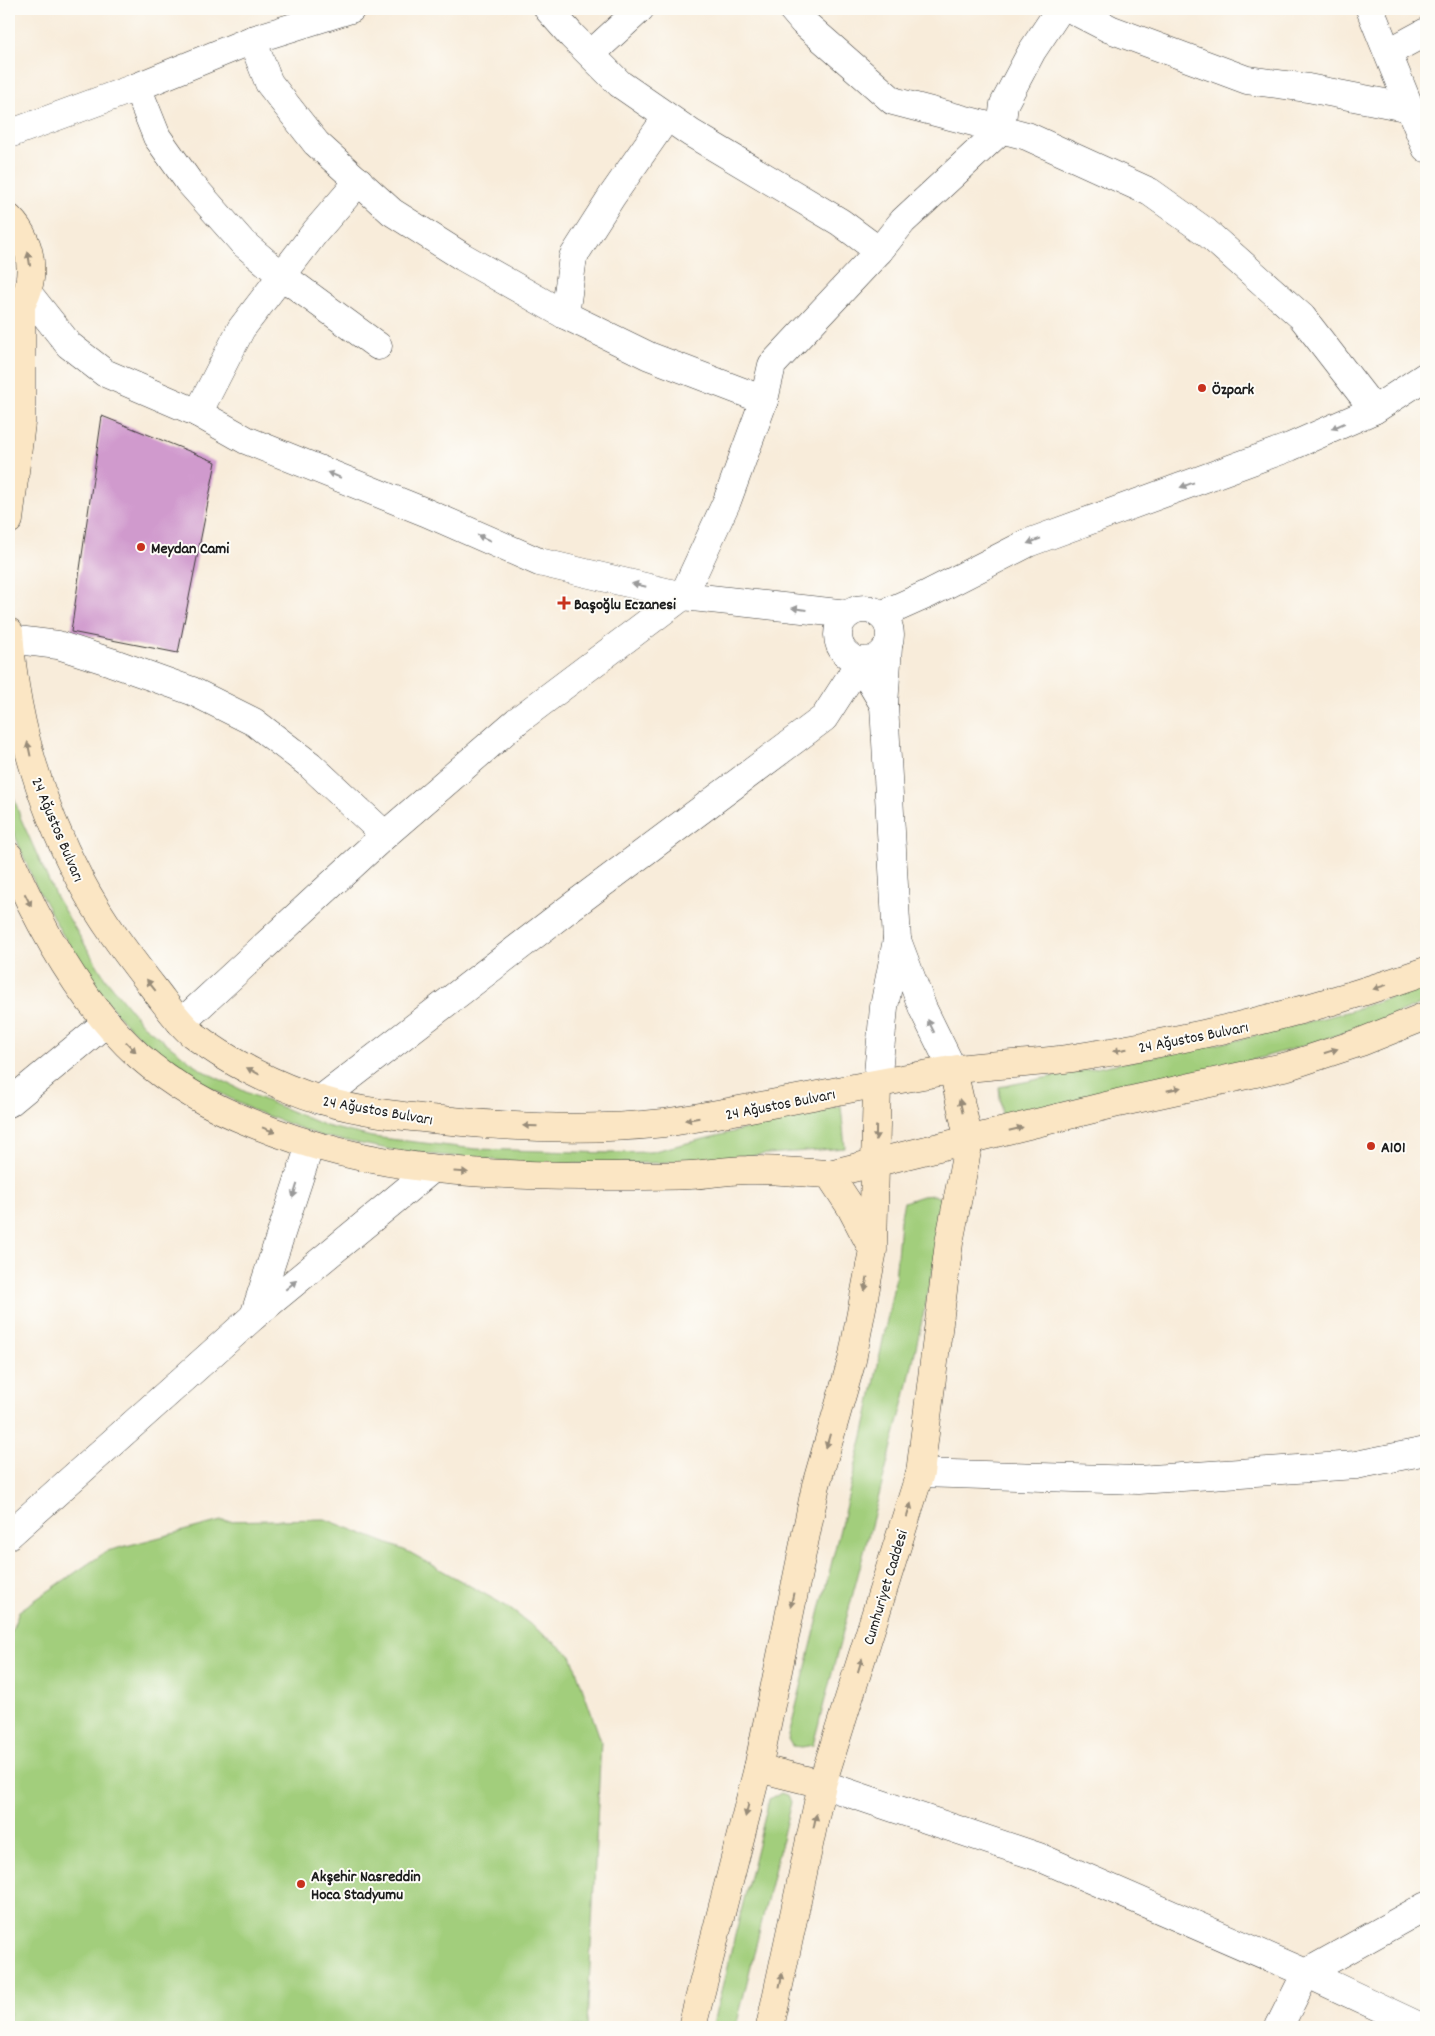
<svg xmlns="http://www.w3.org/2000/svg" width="1435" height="2036" viewBox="0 0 1435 2036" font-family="Dekko,sans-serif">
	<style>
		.green { fill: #a2ce7b; stroke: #5f754c }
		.building { fill: #d09acd }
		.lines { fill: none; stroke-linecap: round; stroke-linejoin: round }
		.minor-casing { stroke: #3d3b38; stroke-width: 29 }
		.tertiary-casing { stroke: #3d3b38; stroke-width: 29 }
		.secondary-casing { stroke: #3d3b38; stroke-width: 29 }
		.minor { stroke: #fff; stroke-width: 28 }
		.tertiary { stroke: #fff; stroke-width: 28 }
		.secondary { stroke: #fbe6c4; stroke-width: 28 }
		.oneway { fill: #978b78 }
		.oneway2 { fill: #999 }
		.poi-dot { fill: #c8321e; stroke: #fdfcf7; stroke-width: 2 }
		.labels { text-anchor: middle; stroke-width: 4; stroke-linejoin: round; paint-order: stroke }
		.poi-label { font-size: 16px; font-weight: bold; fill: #1c1c1c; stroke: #fdfcf7; text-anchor: start }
		.street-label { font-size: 16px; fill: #1c1c1c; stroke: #fdfcf7 }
	</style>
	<rect width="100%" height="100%" fill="#fdfcf7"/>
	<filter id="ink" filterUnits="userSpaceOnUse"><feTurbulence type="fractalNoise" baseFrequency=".02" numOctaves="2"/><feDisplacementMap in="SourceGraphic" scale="10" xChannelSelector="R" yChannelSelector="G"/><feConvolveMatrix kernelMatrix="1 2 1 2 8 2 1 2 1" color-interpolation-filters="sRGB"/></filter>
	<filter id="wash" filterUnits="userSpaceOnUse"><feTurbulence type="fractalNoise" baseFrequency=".0096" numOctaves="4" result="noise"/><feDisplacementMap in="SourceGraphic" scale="20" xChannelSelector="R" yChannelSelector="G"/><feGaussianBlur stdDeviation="1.12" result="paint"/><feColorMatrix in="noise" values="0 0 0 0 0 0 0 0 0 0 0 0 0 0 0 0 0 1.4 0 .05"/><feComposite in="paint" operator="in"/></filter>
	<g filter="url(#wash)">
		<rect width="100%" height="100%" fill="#f8ecda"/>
		<g class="green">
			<polygon points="9,783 21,819 56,897 105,978 143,1025 203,1071 248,1093 326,1126 372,1137 476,1149 610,1153 650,1152 841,1106 845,1148 655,1163 541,1164 403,1152 321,1136 252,1110 199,1082 156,1052 123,1021 99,992 61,932 34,882 9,821"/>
			<path d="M1426,985V1002C1293,1059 1144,1085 1002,1118L999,1087L1238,1040L1350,1011Z"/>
			<polygon points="934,1195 942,1199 946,1212 905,1397 813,1745 802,1747 792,1746 788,1739 866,1424 895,1280 900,1220 904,1202 922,1196"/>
			<polygon points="325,1519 409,1552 506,1606 571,1655 601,1741 587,2027 9,2027 9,1638 19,1611 107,1551 221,1521"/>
			<polygon points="781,1793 788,1795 791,1802 736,2027 712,2027 769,1800"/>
		</g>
		<g id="blocks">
			<polygon class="building" points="102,416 216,462 178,653 71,632"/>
		</g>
	</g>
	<g filter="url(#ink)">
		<use href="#blocks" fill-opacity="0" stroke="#3d3b38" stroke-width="1"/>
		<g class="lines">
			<defs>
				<g id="minor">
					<polyline points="548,9 572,36 620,84 691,133 840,222 879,251"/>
					<polyline points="792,9 803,22 893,101 1027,136 1150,192 1206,232 1302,317 1374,410"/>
					<polyline points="1071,9 1110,29 1247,80 1308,88 1410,108"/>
					<polyline points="1370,9 1426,148"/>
					<polyline points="252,40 269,83 316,143 392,212 463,257 565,315 649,356 764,400"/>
					<polyline points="1389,52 1426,32"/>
					<polyline points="591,54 640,9"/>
					<polyline points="137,87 157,137 189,182 243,243 281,275 378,346"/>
					<polyline points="9,134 137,87 252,40 351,9"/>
					<polyline points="565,315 573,257 612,196 667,117"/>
					<polyline points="198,413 241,329 316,231 359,181"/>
					<polyline points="9,639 58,645 111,662 192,691 254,722 310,765 385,835"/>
					<polyline points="181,1023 385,835 517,721 683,596 727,501 764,400 772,365 879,251 903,221 1001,130 1004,104 1032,51 1060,9"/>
					<polyline points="320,1100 571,907 824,718 851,676 858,661"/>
					<polyline points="254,1316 310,1145"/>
					<polyline points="9,1535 254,1316 431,1170"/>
					<polyline points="822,1784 1039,1857 1306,1973 1421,2027"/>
					<polyline points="1279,2027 1306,1973 1426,1906"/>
				</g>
				<g id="tertiary">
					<polyline points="27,292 69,345 105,373 198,413 246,440 425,512 539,562 683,596 848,614"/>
					<circle cx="864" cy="635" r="26"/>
					<polyline points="881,615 928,594 1028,543 1290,447 1374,410 1426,376"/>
					<polyline points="858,661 884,705 888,647"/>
					<polyline points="884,705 897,940"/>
					<polyline points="877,1085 884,1007 897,940 923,1009 953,1070"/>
					<polyline points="9,1103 107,1022"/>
					<polyline points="920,1473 1138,1480 1356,1465 1426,1451"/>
				</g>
				<g id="secondary">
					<path d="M9,218C36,244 39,291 10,318"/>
					<polyline points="9,520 21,423 21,304"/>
					<path d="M9,632C15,719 40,804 80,880C101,920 127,954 155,990C166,1004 177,1021 191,1033C228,1062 276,1086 321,1100C360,1112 402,1116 442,1120C515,1128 590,1131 664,1123C760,1108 856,1086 952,1070C993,1064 1033,1064 1073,1058C1194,1040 1311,1011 1426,971"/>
					<path d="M9,856C39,926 82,1004 139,1056C172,1085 213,1108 254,1124C376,1174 494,1176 623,1176C645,1176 668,1176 690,1175C709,1174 728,1170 747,1170C774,1169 802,1173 829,1174L850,1206L873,1250L852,1360L816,1485L758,1768L692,2027"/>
					<polyline points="829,1174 1118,1103 1288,1066 1361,1042 1426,1016"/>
					<polyline points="873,1246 877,1085"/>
					<polyline points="758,1768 822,1784"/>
					<polyline points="770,2027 822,1784 920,1473 949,1243 969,1141 953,1070"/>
				</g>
			</defs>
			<use href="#minor" class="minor-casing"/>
			<use href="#tertiary" class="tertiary-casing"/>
			<use href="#secondary" class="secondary-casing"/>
			<use href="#minor" class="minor"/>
			<use href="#tertiary" class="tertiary"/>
			<use href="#secondary" class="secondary"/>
		</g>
		<defs><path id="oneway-solid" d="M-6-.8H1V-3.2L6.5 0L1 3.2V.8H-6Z" transform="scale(1.25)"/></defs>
		<g class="oneway">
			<use href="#oneway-solid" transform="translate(29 259) rotate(-99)"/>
			<use href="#oneway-solid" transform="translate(29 749) rotate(-102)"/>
			<use href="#oneway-solid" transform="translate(28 900) rotate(63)"/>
			<use href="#oneway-solid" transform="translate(151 985) rotate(-128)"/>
			<use href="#oneway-solid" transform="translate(1380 987) rotate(162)"/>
			<use href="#oneway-solid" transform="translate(131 1047) rotate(46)"/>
			<use href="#oneway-solid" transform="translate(1120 1050) rotate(170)"/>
			<use href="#oneway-solid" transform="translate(1331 1051) rotate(-18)"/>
			<use href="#oneway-solid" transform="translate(253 1071) rotate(-152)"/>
			<use href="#oneway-solid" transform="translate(1174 1089) rotate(-13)"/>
			<use href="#oneway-solid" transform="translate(961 1106) rotate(-103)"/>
			<use href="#oneway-solid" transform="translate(692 1119) rotate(171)"/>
			<use href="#oneway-solid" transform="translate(530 1126) rotate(-178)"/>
			<use href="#oneway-solid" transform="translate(1016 1129) rotate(-14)"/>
			<use href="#oneway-solid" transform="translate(269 1130) rotate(21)"/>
			<use href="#oneway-solid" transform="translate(876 1133) rotate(91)"/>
			<use href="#oneway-solid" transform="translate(461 1172) rotate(4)"/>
			<use href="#oneway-solid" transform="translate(866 1284) rotate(101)"/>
			<use href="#oneway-solid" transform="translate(828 1441) rotate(106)"/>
			<use href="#oneway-solid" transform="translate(909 1510) rotate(-73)"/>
			<use href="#oneway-solid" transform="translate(792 1600) rotate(102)"/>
			<use href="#oneway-solid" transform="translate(860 1665) rotate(-73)"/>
			<use href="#oneway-solid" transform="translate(747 1810) rotate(104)"/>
			<use href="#oneway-solid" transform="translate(815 1821) rotate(-78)"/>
			<use href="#oneway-solid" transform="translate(781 1980) rotate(-78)"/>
		</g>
		<g class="oneway2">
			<use href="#oneway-solid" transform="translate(1338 426) rotate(156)"/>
			<use href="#oneway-solid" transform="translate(334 475) rotate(-158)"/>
			<use href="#oneway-solid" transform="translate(1187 485) rotate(160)"/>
			<use href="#oneway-solid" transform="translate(484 538) rotate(-157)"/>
			<use href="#oneway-solid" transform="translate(1034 541) rotate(159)"/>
			<use href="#oneway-solid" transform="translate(639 585) rotate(-167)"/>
			<use href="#oneway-solid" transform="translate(799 609) rotate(-173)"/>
			<use href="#oneway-solid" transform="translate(931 1026) rotate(-116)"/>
			<use href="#oneway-solid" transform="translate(295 1191) rotate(108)"/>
			<use href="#oneway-solid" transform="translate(291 1285) rotate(-40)"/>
		</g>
	</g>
	<g class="poi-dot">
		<circle cx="1202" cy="388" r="5"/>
		<circle cx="141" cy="547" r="5"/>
		<path d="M561.5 595.5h5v5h5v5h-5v5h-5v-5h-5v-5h5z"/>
		<circle cx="1371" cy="1146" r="5"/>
		<circle cx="301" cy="1884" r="5"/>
	</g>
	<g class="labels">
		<g class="poi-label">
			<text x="1212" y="394">Özpark</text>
			<text x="151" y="553">Meydan Cami</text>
			<text x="574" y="609">Başoğlu Eczanesi</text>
			<text x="1381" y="1152">A101</text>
			<text x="311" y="1881">Akşehir Nasreddin<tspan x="311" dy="18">Hoca Stadyumu</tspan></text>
		</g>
		<g class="street-label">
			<text transform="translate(59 829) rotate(67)" y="6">24 Ağustos Bulvarı</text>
			<text transform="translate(1193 1036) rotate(-11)" y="6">24 Ağustos Bulvarı</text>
			<text transform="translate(780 1103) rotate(-11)" y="6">24 Ağustos Bulvarı</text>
			<text transform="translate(378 1109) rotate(10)" y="6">24 Ağustos Bulvarı</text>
			<text transform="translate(884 1587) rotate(-73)" y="6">Cumhuriyet Caddesi</text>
		</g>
	</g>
	<rect width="1435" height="2036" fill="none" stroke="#fdfcf7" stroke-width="30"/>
</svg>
